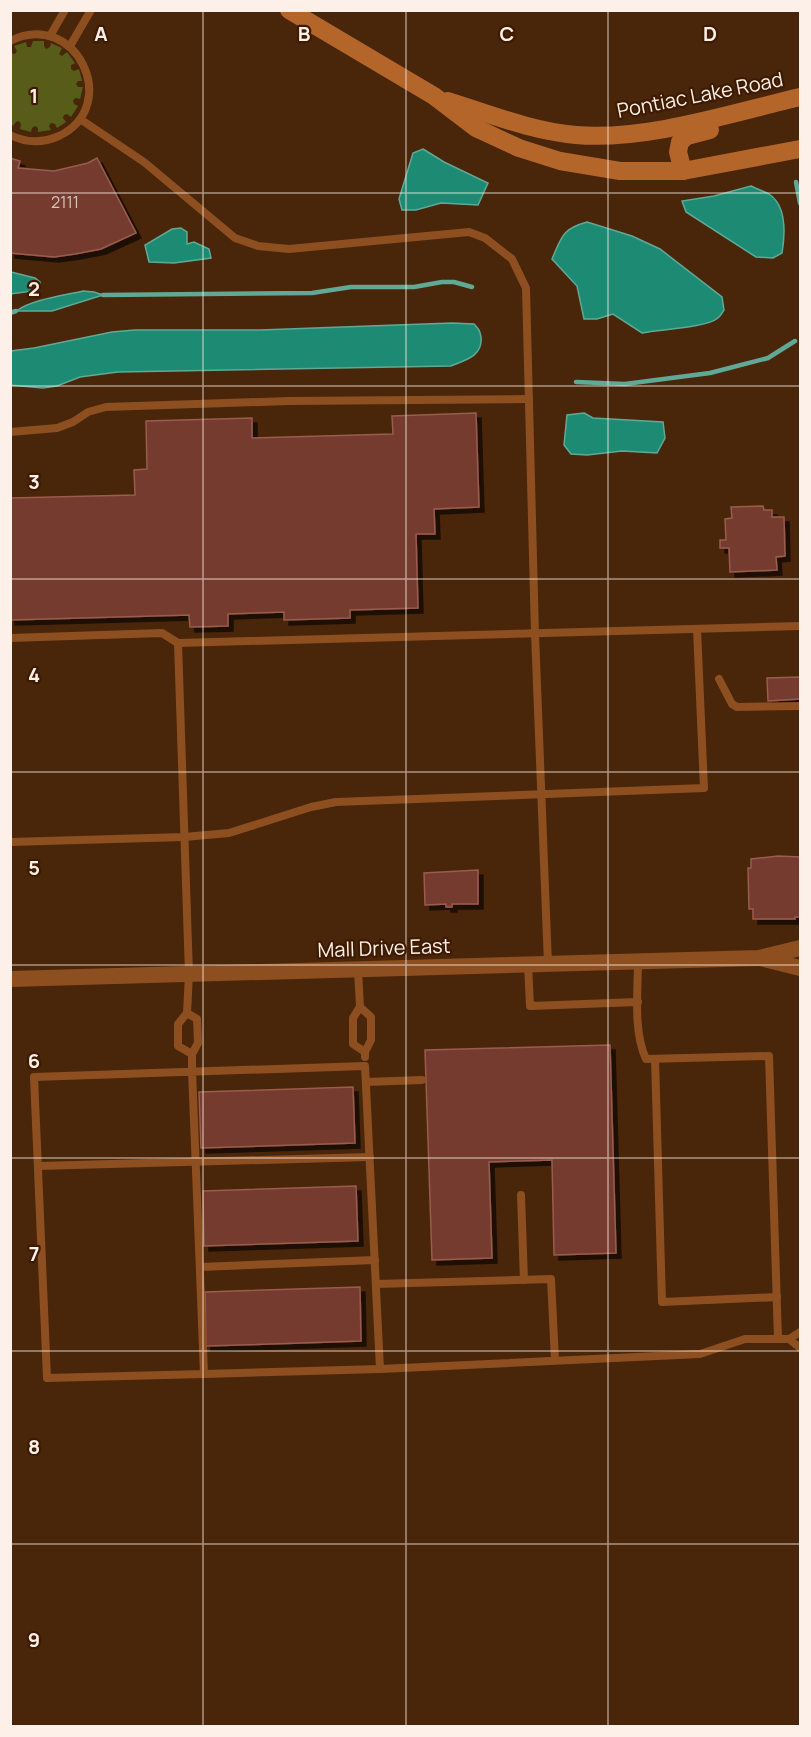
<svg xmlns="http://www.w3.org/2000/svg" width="811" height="1737" viewBox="0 0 811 1737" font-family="Manrope,sans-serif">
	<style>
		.green { fill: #575c19 }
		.water { fill: #1d8b73; stroke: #60a996; stroke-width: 1.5 }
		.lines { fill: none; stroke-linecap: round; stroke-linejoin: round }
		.stream { stroke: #60a996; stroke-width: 4.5 }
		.building { fill: #753b2e; stroke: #995c4e; stroke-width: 1.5; filter: url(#shadow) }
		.service { stroke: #8d4f20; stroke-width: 8 }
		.minor { stroke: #8d4f20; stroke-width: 16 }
		.secondary { stroke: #b4652a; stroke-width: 18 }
		.grid { fill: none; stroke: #fdf0e9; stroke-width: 1.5; stroke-opacity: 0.55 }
		.labels { text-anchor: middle; stroke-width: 4.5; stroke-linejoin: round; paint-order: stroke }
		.number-label { font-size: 16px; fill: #dbc3ba }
		.street-label { font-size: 20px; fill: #fdf0e9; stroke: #3e1b00 }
		.grid-label { font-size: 20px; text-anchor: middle; font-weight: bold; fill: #fdf0e9; stroke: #3e1b00; stroke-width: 4.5; stroke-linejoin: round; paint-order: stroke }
	</style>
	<defs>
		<filter id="shadow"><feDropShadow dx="5" dy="5" stdDeviation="0" flood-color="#0009"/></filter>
	</defs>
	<rect width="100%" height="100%" fill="#492509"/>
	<polygon class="green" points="33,41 44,41 44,46 46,49 50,47 51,43 62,48 59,54 62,56 67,52 75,63 71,65 71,69 74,71 79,69 82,81 78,81 76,84 78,87 83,87 80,99 76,98 73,100 74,104 78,106 71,117 67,114 64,115 63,118 66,122 57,128 55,124 51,123 49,126 51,130 38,132 38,128 35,126 32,128 31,132 20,129 21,124 19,121 16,122 13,126 11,124 11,53 15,54 17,51 14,46 26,42 27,47 31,47"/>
	<g class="water">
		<polygon points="423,149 444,162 488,183 478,205 441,203 416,210 402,210 399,199 413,153"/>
		<path d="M751,186C757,189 763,191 769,194C787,206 785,235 782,253L773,258L756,257L686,212L682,201L714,196Z"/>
		<path d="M587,222L632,236L660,249L722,297L724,310C722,313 721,316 718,318C706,328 660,329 642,333L613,314L597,319H584L577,286L552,259C562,236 562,229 587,222Z"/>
		<polygon points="181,228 187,232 187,244 194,242 209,249 211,258 174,263 149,262 145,245 172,229"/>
		<polygon points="11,272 35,278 40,282 39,290 11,294"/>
		<path d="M83,291L94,292L103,295L52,311H16C34,299 62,296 83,291Z"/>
		<path d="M452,323L474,324C479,329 480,331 481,337C483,356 466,360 451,366L118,372L80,377L57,386L43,388L11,385V351L34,348L112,332L135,330H260Z"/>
		<polygon points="584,413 593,418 663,422 665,438 657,453 622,451 587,455 571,454 564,445 567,415"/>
	</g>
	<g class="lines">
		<g class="stream">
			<polyline points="796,182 800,203"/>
			<polyline points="103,295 312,293 351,287 414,287 442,282 454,282 472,287"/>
			<polyline points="10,313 16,311"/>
			<polyline points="576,382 625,384 710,373 768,358 795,341"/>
		</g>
	</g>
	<g class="building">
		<polygon points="10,158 20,161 18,168 54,171 88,163 97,158 136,233 101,249 75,254 54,257 10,253"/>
		<polygon points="476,413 479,507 434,509 435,534 416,534 418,608 350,610 350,618 284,620 284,612 228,614 228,626 190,627 189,615 10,620 10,492 11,498 135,495 134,470 147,469 146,421 252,418 252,438 393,434 392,416"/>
		<polygon points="763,506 764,510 772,510 772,517 784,517 785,556 776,557 777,570 730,572 729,548 720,548 720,540 726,540 725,519 732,518 731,507"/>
		<polygon points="800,677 800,699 768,701 767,678"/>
		<polygon points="778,856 800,857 800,917 795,917 795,919 753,919 753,909 749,909 748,868 751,868 751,859"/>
		<polygon points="478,870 478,904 452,904 452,907 446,907 446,904 425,905 424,873"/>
		<polygon points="610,1045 616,1253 554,1255 552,1160 489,1162 492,1258 432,1260 425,1050"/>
		<polygon points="353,1087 355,1143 201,1148 199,1092"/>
		<polygon points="356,1186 358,1241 204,1246 203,1191"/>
		<polygon points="360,1287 361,1341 206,1346 205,1292"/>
	</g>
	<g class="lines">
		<g class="service">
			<polyline points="50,36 65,10"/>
			<path d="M10,41C75,8 123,105 59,136C43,143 26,143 10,135"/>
			<polyline points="70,46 91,10"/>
			<polyline points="80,119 144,162 235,238 258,246 289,249 469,232 485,238 512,259 526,288 535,634 548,964"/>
			<polyline points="10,432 57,428 73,422 88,412 106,407 289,401 529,399"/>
			<polyline points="10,638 162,633 178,643 800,626"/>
			<polyline points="178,643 189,974 187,1013 178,1024 178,1046 192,1054"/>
			<polyline points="719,679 732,704 737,707 800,706"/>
			<polyline points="10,842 184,837 229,833 311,807 336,802 704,788 697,629"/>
			<path d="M638,960C638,990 633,1032 646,1059L769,1056L778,1339"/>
			<polyline points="528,964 530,1006 638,1002"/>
			<polyline points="358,970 360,1007 353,1018 353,1044 365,1052"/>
			<polyline points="360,1007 371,1017 371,1040 365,1052 365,1057"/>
			<polyline points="187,1013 197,1019 198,1043 192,1054 192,1070 204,1374 47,1378 34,1077 365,1066 380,1369 204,1374"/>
			<polyline points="655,1059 662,1302 777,1297"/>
			<polyline points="366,1082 422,1080"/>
			<polyline points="38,1166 370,1157"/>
			<polyline points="521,1195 524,1280"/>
			<polyline points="200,1267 375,1260"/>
			<polyline points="376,1284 551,1279 555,1360"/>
			<polyline points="789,1339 800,1348"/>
			<polyline points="380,1369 700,1354 745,1339 789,1339 800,1332"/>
		</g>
		<g class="minor">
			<polyline points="760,958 800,968"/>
			<polyline points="10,979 759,958 800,948"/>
		</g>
		<g class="secondary">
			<polyline points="289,10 434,96 476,128 519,148 560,161 620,171 683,171 800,149"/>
			<path d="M448,101C490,114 531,131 576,135C646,141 732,113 800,97"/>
			<polyline points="683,171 678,152 680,142 687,136 710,130"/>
		</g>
	</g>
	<path class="grid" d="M203,10V1726M406,10V1726M608,10V1726M10,193H800M10,386H800M10,579H800M10,772H800M10,965H800M10,1158H800M10,1351H800M10,1544H800"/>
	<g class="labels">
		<g class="number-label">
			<text x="65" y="208">2111</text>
		</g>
		<g class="street-label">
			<text transform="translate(700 95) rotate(-11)" y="7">Pontiac Lake Road</text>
			<text transform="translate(384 948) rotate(-2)" y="7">Mall Drive East</text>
		</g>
	</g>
	<g class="grid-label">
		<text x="101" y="41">A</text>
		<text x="304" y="41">B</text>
		<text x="507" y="41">C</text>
		<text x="710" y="41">D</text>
		<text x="34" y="103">1</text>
		<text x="34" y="296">2</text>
		<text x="34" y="489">3</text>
		<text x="34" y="682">4</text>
		<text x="34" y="875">5</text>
		<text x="34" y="1068">6</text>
		<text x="34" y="1261">7</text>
		<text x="34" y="1454">8</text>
		<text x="34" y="1647">9</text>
	</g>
	<rect width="811" height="1737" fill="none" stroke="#fdf0e9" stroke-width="24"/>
</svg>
